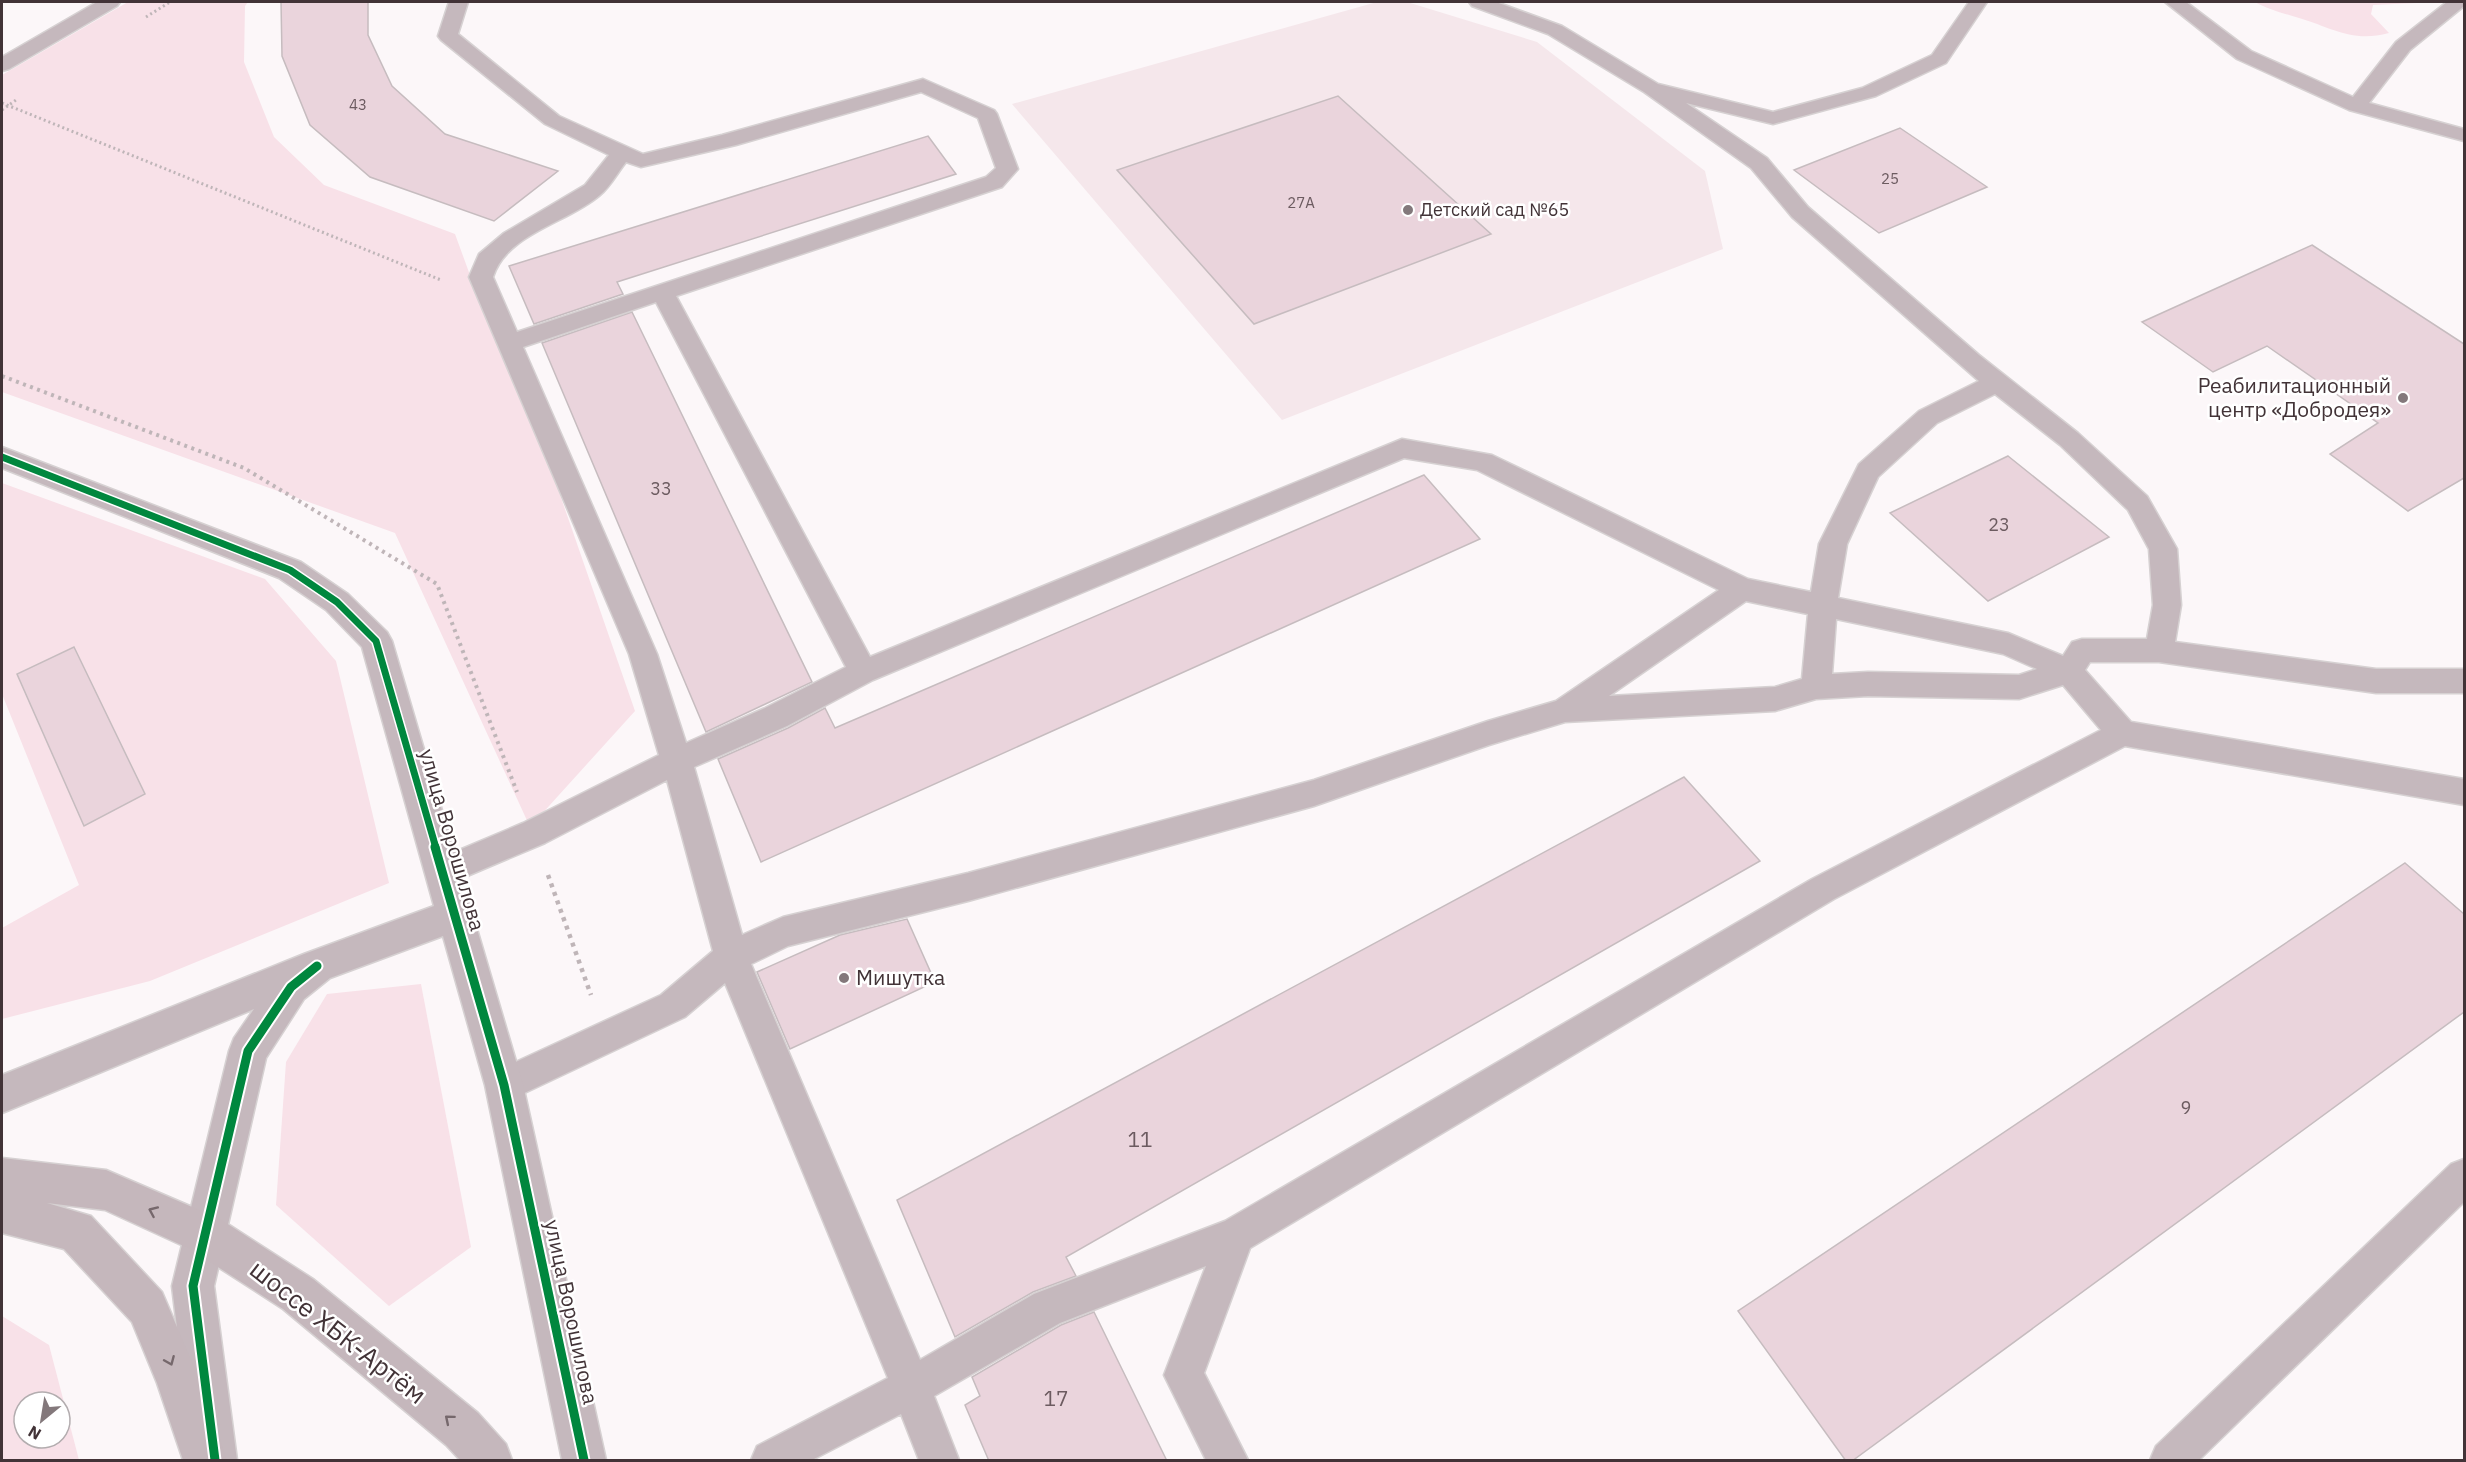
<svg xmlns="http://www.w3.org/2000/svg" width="2466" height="1462" viewBox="0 0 2466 1462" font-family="'IBM Plex Sans',sans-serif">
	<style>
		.built { fill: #f5e7eb }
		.green { fill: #f8e1e8; fill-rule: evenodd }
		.building { fill: #ead4dc; stroke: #c6bcbf; stroke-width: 1.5 }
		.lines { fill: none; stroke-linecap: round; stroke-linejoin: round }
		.service-casing { stroke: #d6d1d2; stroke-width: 3 }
		.minor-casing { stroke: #d6d1d2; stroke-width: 3 }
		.secondary-casing { stroke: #d6d1d2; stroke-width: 3 }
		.path-far2 { stroke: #bfb5b8; stroke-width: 3; stroke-dasharray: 2 3; stroke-linecap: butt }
		.path-far1 { stroke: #bfb5b8; stroke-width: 4; stroke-dasharray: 3 4.5; stroke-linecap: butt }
		.path { stroke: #bfb5b8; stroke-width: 4.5; stroke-dasharray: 4 5; stroke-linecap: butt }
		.service { fill: #c5b8bd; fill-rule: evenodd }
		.minor { fill: #c5b8bd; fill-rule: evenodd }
		.secondary { fill: #c5b7bc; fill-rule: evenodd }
		.cycleway-far1-casing { stroke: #fff; stroke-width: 10 }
		.cycleway-casing { stroke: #fff; stroke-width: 13 }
		.cycleway-far1 { stroke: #00873e; stroke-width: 7 }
		.cycleway { stroke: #00873e; stroke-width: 9 }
		.oneway { stroke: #76686c }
		.poi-dot { fill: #83787b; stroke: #fff; stroke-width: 2 }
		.labels { text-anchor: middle; stroke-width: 5; stroke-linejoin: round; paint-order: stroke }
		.far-number-label { font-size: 15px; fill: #6c5b60 }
		.far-poi-label { font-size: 18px; fill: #423337; stroke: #fff; text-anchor: start }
		.number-label { font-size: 18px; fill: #6c5b60 }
		.poi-label { font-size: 21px; fill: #423337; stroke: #fff; text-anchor: end }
		.street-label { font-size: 21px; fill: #423337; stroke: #fff }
		.near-number-label { font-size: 21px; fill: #6c5b60 }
		.near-street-label { font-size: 26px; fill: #423337; stroke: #fff }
	</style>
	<rect width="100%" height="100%" fill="#fcf7f9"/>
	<polygon class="built" points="1377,2 1407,2 1537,42 1705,171 1723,249 1282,420 1012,104"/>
	<g class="green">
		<polygon points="128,2 248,2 245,6 244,62 274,137 324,185 455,234 486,319 558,489 635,711 530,827 395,533 2,392 2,75"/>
		<path d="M2255,2H2439L2373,5L2371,14L2389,33C2352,43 2333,28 2299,18C2283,13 2269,10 2255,2Z"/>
		<polygon points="2,483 265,579 336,661 389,883 150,981 2,1019 2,928 79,885 2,694"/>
		<polygon points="421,984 471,1247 389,1306 276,1205 286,1062 327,994"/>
		<path d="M2,1316L49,1345L79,1460H2ZM24,1402H60V1438H24Z"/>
	</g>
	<g class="building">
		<polygon points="281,2 368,2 368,35 392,86 445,134 558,171 494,221 370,177 310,125 282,56"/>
		<polygon points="1338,96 1491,234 1254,324 1117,170"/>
		<polygon points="1900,128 1987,187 1879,233 1794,170"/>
		<polygon points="928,136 956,174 617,282 623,294 534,324 509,266"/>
		<polygon points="2312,245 2464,344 2464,478 2408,511 2330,454 2378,423 2267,346 2213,372 2142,322"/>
		<polygon points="632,312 812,682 706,732 542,343"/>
		<polygon points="2008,456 2109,537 1988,601 1890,513"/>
		<polygon points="1424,475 1480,539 761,862 718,759 788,728 825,708 835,728"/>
		<polygon points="74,647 145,794 84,826 17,674"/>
		<polygon points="1684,777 1760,861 1066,1257 1076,1276 1033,1292 955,1337 897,1200"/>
		<polygon points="2405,863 2464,914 2464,1012 1852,1461 1846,1461 1738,1311"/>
		<polygon points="907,919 935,982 790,1049 757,972 840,935"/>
		<polygon points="1094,1312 1167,1461 989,1461 965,1405 980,1396 972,1377 1061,1325"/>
	</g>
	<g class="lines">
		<defs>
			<g id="service">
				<polygon points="97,2 120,2 117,6 9,69 2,71 2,57"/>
				<path d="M449,2H468L458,34L559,116L643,154L722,135L923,79L994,110L997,114L1018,169L1002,187L676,296L870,657L1402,439L1492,455L1748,579L1811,592L1819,544L1859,464L1919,411L1979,381L1792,217L1751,168L1644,92L1548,34L1472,6L1469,2H1496L1562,26L1658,84L1773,112L1862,88L1932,55L1969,2H1987L1946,63L1876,96L1773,124L1686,103L1767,158L1808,207L1979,355L2078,433L2147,496L2177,549L2181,605L2175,642L2376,669H2464V693H2376L2159,662H2090L2085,670L2131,722L2464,779V805L2125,746L1834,899L1250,1248L1204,1373L1248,1460H1206L1164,1375L1206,1266L1060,1323L934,1396L959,1460H919L901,1414L812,1460H751L757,1446L888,1378L725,983L685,1017L516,1097L504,1102L492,1097L486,1085L492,1073L661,995L713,951L667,780L545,843L453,882L442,886L431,882L426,872L431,862L523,823L659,755L629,654L469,277L479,254L504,233L585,185L609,155L545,124L441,40L438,36ZM921,92L978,118L996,168L986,177L517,332L493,277C507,233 568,223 600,195C610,187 618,172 626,162L641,167L736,145ZM656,302L846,667L765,708L686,743L657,654L523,347ZM1995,394L2060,445L2128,510L2149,549L2153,605L2147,639H2082L2072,642L2063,656L2008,633L1838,598L1847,544L1878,477L1937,423ZM1404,458L1477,470L1719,590L1556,701L1488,721L1314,780L968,873L783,917L742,935L694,767L787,726L873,680ZM1746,601L1808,614L1802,679L1775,687L1609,696ZM1836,619L2003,654L2037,669L2019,675L1868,672L1832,674ZM2063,685L2101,730L1812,879L1225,1221L1034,1294L920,1360L751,964L788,946L968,901L1314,806L1489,745L1565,722L1775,711L1816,699L1868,696L2019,699Z"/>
				<polygon points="2165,2 2186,2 2251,51 2353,97 2396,42 2447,2 2464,2 2464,6 2410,50 2369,103 2464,129 2464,141 2349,110 2237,59"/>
				<polygon points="2464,1159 2464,1202 2199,1460 2150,1460 2156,1446 2451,1164"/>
			</g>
			<polygon id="minor" points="2,447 301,562 348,594 387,632 392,641 523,1085 606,1460 562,1460 485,1085 443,936 330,978 304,999 266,1058 214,1286 237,1460 193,1460 172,1286 229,1051 234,1038 254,1009 2,1113 2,1075 304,954 434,906 362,647 326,610 279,578 2,468"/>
			<polygon id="secondary" points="2,1158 106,1170 220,1219 313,1279 478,1413 506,1444 512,1460 460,1460 446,1445 283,1309 190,1249 105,1210 47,1203 91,1216 162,1292 201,1383 227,1460 183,1460 157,1383 132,1322 64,1249 2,1233"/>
		</defs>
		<use href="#service" class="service-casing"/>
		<use href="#minor" class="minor-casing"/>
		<use href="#secondary" class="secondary-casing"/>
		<g class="path-far2">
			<polyline points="146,17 170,2"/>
			<polyline points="2,103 441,280"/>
			<polyline points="2,110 16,100"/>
		</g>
		<polyline class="path-far1" points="2,376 244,468 437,584 517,792"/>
		<polyline class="path" points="548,875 591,995"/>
		<use href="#service" class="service"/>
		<use href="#minor" class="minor"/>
		<use href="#secondary" class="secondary"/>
		<defs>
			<polyline id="cycleway-far1" points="2,457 290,570 337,602 376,641 436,848"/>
			<g id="cycleway">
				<polyline points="435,847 504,1085 584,1460"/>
				<polyline points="215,1460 193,1286 248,1051 291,987 317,966"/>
			</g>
		</defs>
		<use href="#cycleway-far1" class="cycleway-far1-casing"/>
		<use href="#cycleway" class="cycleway-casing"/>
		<use href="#cycleway-far1" class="cycleway-far1"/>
		<use href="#cycleway" class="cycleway"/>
	</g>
	<defs><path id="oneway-chevron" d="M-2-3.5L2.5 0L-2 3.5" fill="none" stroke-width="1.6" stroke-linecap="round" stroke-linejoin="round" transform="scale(1.5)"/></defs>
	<g class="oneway">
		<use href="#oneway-chevron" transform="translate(153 1211) rotate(-156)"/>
		<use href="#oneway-chevron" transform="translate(170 1361) rotate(67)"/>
		<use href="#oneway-chevron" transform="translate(449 1419) rotate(-140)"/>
	</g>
	<g class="poi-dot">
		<circle cx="1408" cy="210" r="6"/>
		<circle cx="2403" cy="398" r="6"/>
		<circle cx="844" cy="978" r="6"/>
	</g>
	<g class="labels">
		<g class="far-number-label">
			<text x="358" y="110">43</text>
			<text x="1890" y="184">25</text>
			<text x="1301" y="208">27А</text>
		</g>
		<g class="far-poi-label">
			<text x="1420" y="216">Детский сад №65</text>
		</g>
		<g class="number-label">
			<text x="661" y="495">33</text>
			<text x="1999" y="531">23</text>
			<text x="2186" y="1114">9</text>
		</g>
		<g class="poi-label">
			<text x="2391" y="393">Реабилитационный<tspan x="2391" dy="24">центр «Добродея»</tspan></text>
			<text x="856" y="985" text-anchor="start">Мишутка</text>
		</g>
		<g class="street-label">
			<text transform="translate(452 840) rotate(74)" y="7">улица Ворошилова</text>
			<text transform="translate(571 1312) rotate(78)" y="7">улица Ворошилова</text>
		</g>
		<g class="near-number-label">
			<text x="1140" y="1147">11</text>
			<text x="1056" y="1406">17</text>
		</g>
		<g class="near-street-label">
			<text transform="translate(338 1332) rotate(38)" y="9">шоссе ХБК-Артём</text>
		</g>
	</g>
	<rect width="2466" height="1462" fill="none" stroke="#423337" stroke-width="6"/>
	<g transform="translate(42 1420) rotate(210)"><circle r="28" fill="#ffffff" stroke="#b3adaf" stroke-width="1.5"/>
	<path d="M0-4.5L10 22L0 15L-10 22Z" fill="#83787b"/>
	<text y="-9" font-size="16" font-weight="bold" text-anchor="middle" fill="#423337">N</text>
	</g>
</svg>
